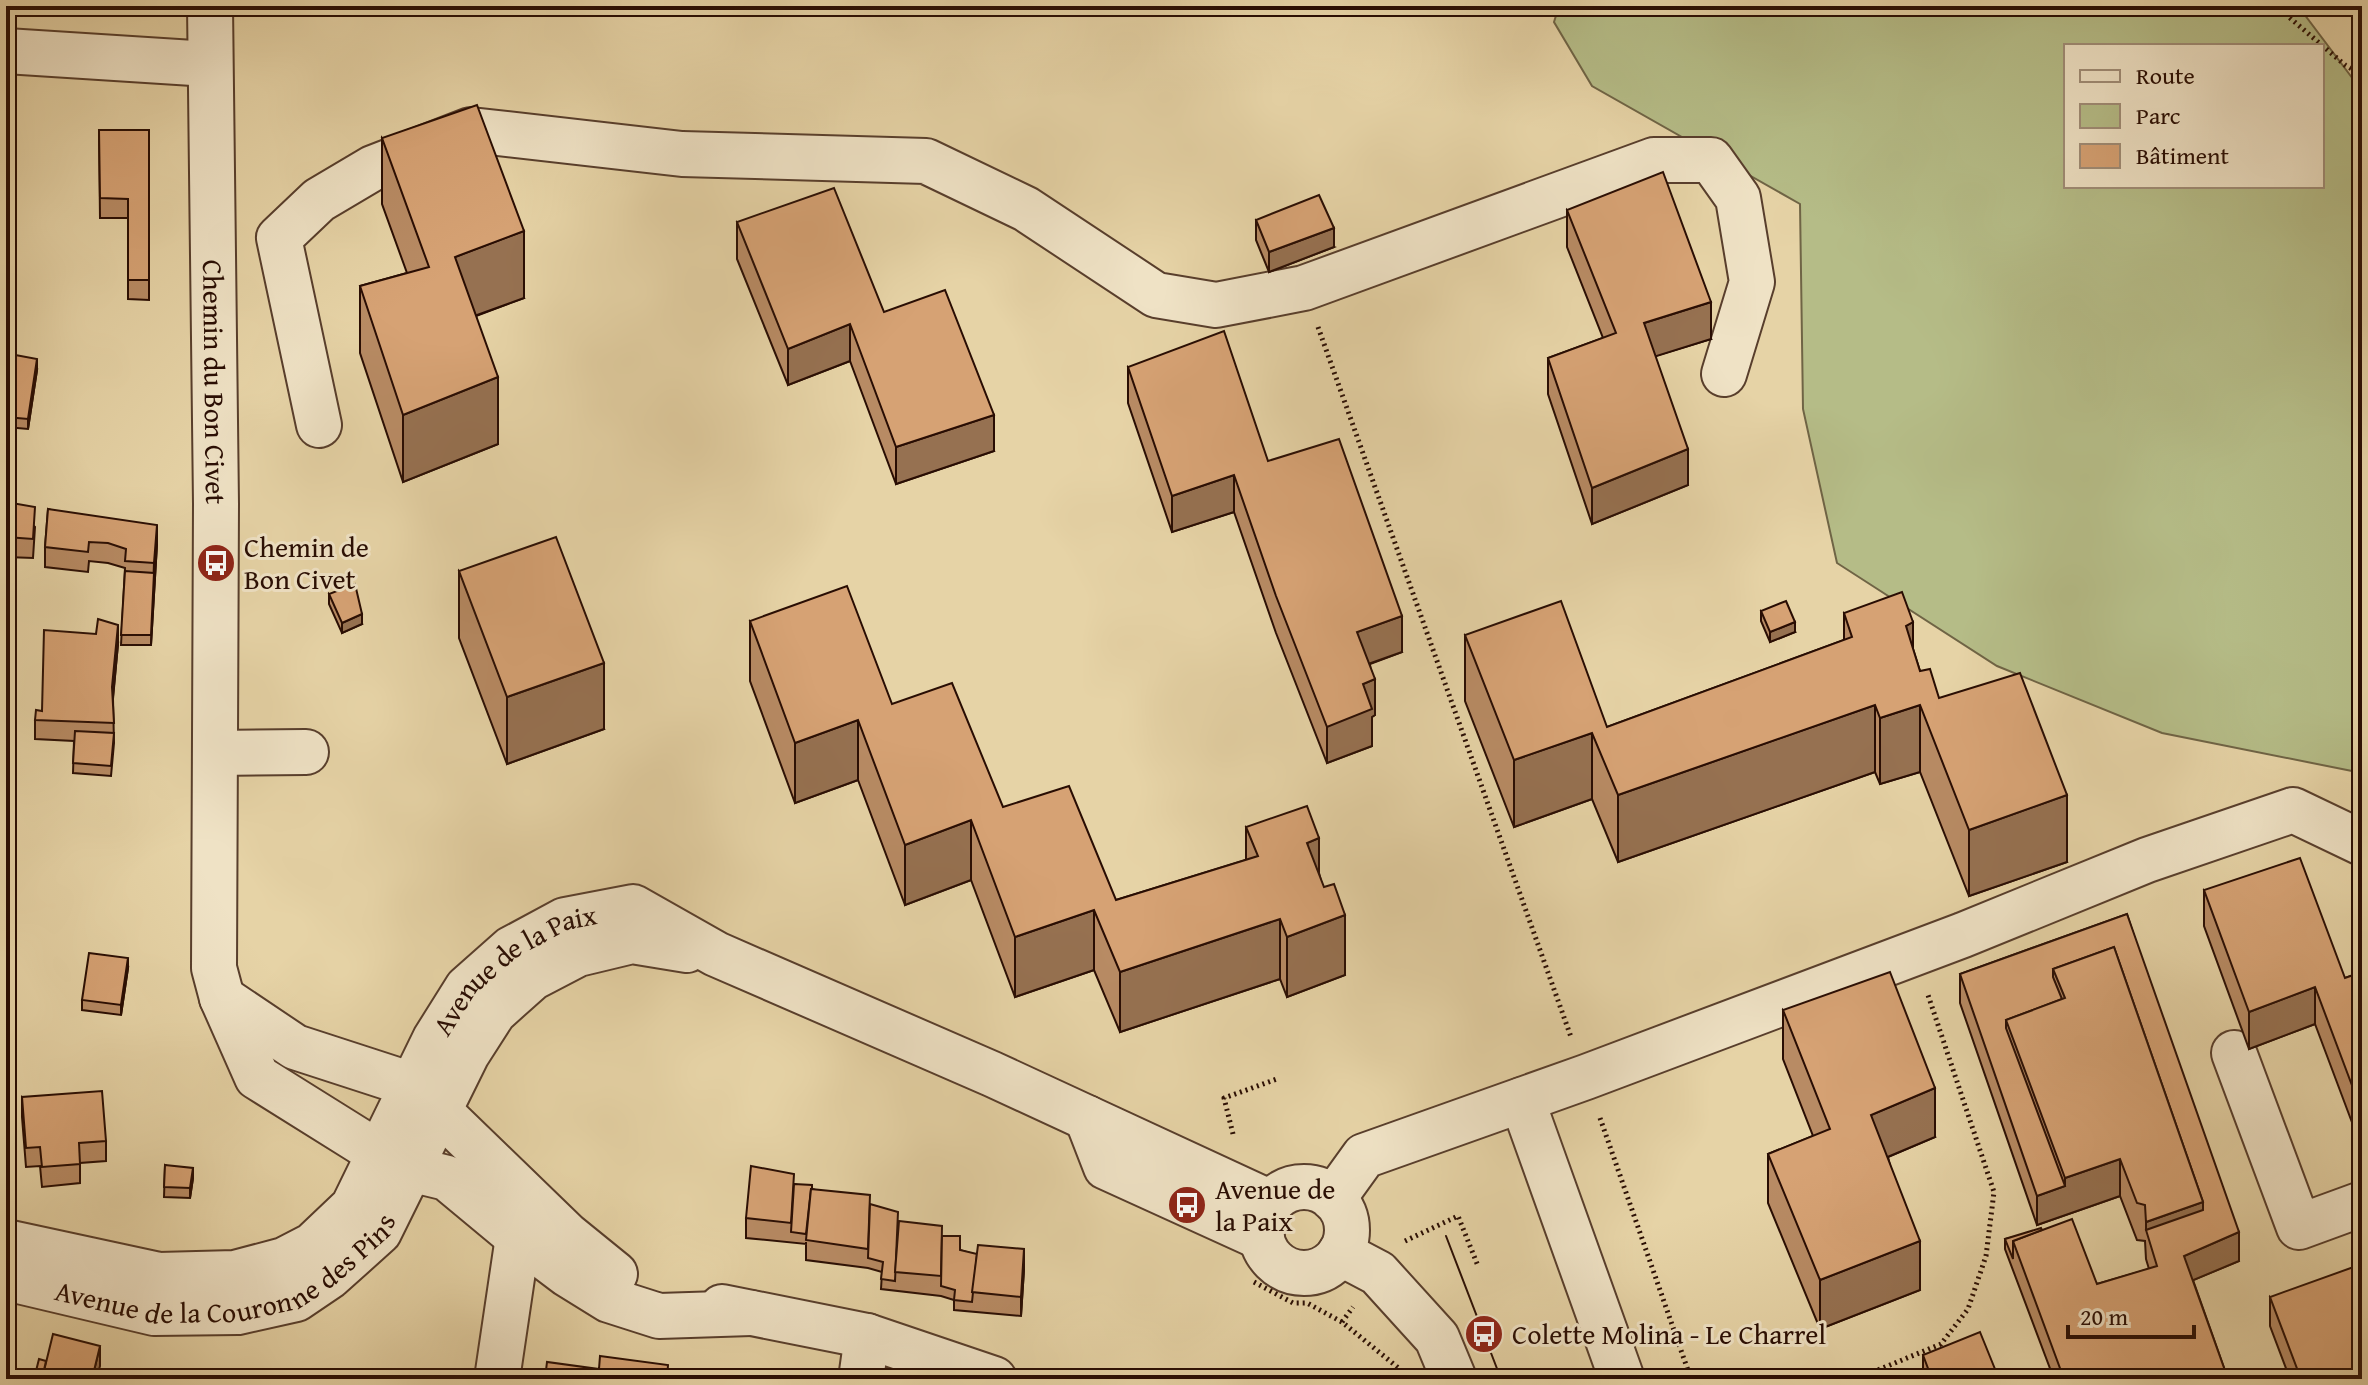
<svg xmlns="http://www.w3.org/2000/svg" width="2368" height="1385" viewBox="0 0 2368 1385" font-family="'Gentium Book Plus',serif">
	<style>
		.green { fill: #b5bc87; stroke: #6f6445; stroke-width: 2; fill-rule: evenodd }
		.lines { fill: none; stroke-linecap: round; stroke-linejoin: round }
		.minor-casing { stroke: #583e2c; stroke-width: 48 }
		.path { stroke: #290d03; stroke-width: 5; stroke-dasharray: 2 4; stroke-linecap: butt }
		.minor { stroke: #efe2c5; stroke-width: 44 }
		.tram { stroke: #290d03; stroke-width: 2 }
		.wall { fill: #b88b64; stroke: #290d03; stroke-width: 2 }
		.shaded-wall { fill: #967151; stroke: #290d03; stroke-width: 2 }
		.building { fill: #d6a274; stroke: #290d03; stroke-width: 2 }
		.labels { text-anchor: middle; stroke-width: 6; stroke-linejoin: round; paint-order: stroke }
		.street-label { font-size: 28px; fill: #290d03; stroke: #efe2c5 }
		.poi-label { font-size: 28px; fill: #290d03; stroke: #efe2c5; text-anchor: start }
	</style>
	<rect width="100%" height="100%" fill="#e6d3a6"/>
	<filter id="stains"><feTurbulence type="fractalNoise" baseFrequency=".0025" numOctaves="4"/><feColorMatrix values="0 0 0 0 .2 0 0 0 0 .09 0 0 0 0 .02 0 0 0 .5 -.17"/></filter>
	<radialGradient id="worn" r=".72"><stop offset=".6" stop-color="#630" stop-opacity="0"/><stop offset="1" stop-color="#630" stop-opacity=".3"/></radialGradient>
	<path class="green" d="M1559,6H2298L2362,91V773L2162,733L1997,666L1837,563L1803,409L1800,204L1592,86L1554,22ZM2066,46H2322V186H2066Z"/>
	<g class="lines">
		<defs>
			<g id="minor">
				<path id="s1" d="M210,6L216,504L214,968L222,998L257,1077L369,1147L410,1169L447,1178L518,1237L567,1274L609,1300L659,1316L751,1313"/>
				<polyline points="6,51 209,64"/>
				<polyline points="319,425 279,238 319,200 373,168 471,130 682,154 926,161 1026,209 1156,295 1216,305 1304,288 1654,160 1711,160 1738,198 1752,282 1724,374"/>
				<polyline points="215,753 306,752"/>
				<polyline points="222,998 295,1047 412,1085 567,1235 615,1274"/>
				<polyline points="2234,1053 2299,1227 2362,1204"/>
				<polyline points="1522,1100 1622,1379"/>
				<polyline points="1087,1118 1106,1167 1262,1238"/>
				<circle cx="1304" cy="1230" r="43"/>
				<polyline points="1333,1199 1364,1156 1586,1077 1963,935 2147,860 2293,810 2362,843"/>
				<path id="s2" d="M6,1242L159,1275L235,1273L284,1260L313,1245L353,1207L435,1039L467,988L511,949L565,920L633,907L716,954L992,1074L1271,1203"/>
				<polyline points="1340,1253 1378,1273 1437,1338 1454,1379"/>
				<path id="s3" d="M6,1278L154,1313L238,1312L296,1299L330,1276L379,1232L467,1054L494,1012L532,978L578,954L632,941L687,950"/>
				<polyline points="722,1307 867,1336 994,1379"/>
				<polyline points="497,1379 518,1237"/>
				<polyline points="861,1379 867,1336"/>
			</g>
		</defs>
		<use href="#minor" class="minor-casing"/>
		<g class="path">
			<polyline points="2276,6 2345,65 2362,75"/>
			<polyline points="1318,327 1571,1037"/>
			<polyline points="1600,1118 1691,1379"/>
			<polyline points="1233,1134 1224,1098 1277,1079"/>
			<polyline points="1405,1241 1458,1216 1478,1266"/>
			<polyline points="1254,1282 1293,1303 1307,1303 1342,1322 1401,1370"/>
			<polyline points="1342,1322 1353,1307"/>
			<polyline points="1856,1379 1941,1344 1968,1309 1986,1256 1994,1192 1927,992"/>
		</g>
		<use href="#minor" class="minor"/>
		<polyline class="tram" points="1446,1236 1501,1379"/>
	</g>
	<g class="wall">
		<polygon points="99,130 149,130 149,300 128,299 128,218 100,218"/>
		<polygon points="382,138 524,298 476,316 498,444 403,482 360,353 360,286 407,273 382,204"/>
		<polygon points="1567,210 1711,339 1655,356 1688,485 1592,524 1548,394 1548,358 1603,338 1567,247"/>
		<polygon points="1256,220 1334,247 1269,272 1256,240"/>
		<polygon points="737,222 884,312 994,451 896,484 850,361 788,385 737,259"/>
		<polygon points="1128,367 1268,461 1402,652 1370,664 1375,715 1372,717 1372,746 1327,763 1276,633 1234,512 1172,532 1128,403"/>
		<polygon points="37,370 28,429 6,427 6,387"/>
		<polygon points="6,502 35,527 33,558 6,557"/>
		<polygon points="48,509 157,544 151,645 121,645 125,568 108,563 89,561 88,572 45,567 45,547"/>
		<polygon points="459,571 604,729 507,764 459,638"/>
		<polygon points="329,594 362,624 342,633 329,604"/>
		<polygon points="1761,611 1795,632 1770,642 1761,621"/>
		<polygon points="1844,613 1913,649 1920,671 1939,698 2067,862 1969,896 1920,772 1880,784 1875,772 1618,862 1592,799 1514,827 1465,701 1465,635 1607,727 1844,640"/>
		<polygon points="750,621 892,704 1003,807 1116,900 1246,860 1246,827 1319,873 1345,975 1287,997 1280,979 1120,1032 1094,970 1015,997 971,880 905,905 858,780 795,803 750,681"/>
		<polygon points="118,644 113,699 114,743 111,776 73,773 74,741 35,739 35,720 42,711"/>
		<polygon points="2204,890 2345,978 2362,972 2362,1149 2315,1024 2249,1049 2204,926"/>
		<polygon points="2127,914 2239,1261 2193,1280 2228,1379 2054,1379 2005,1249 2005,1239 2042,1230 2097,1284 2149,1269 2146,1259 2145,1241 2137,1240 2120,1196 2037,1225 1960,1003 1960,974"/>
		<polygon points="128,968 121,1015 82,1010 82,1000"/>
		<polygon points="1783,1010 1935,1137 1888,1157 1920,1290 1820,1329 1768,1203 1768,1154 1813,1136 1783,1059"/>
		<polygon points="22,1097 106,1141 106,1161 80,1163 80,1183 42,1187 40,1166 26,1167 22,1117"/>
		<polygon points="165,1165 193,1178 190,1198 164,1197"/>
		<polygon points="794,1184 870,1205 897,1244 942,1236 960,1250 1024,1269 1021,1316 954,1310 954,1300 941,1296 881,1289 882,1272 868,1268 806,1260 806,1242 806,1244 746,1238 746,1218"/>
		<polygon points="2270,1297 2362,1379 2290,1379 2270,1326"/>
		<polygon points="1923,1355 1999,1379 1923,1379"/>
	</g>
	<g class="shaded-wall">
		<polygon points="1334,228 1334,247 1269,272 1269,252"/>
		<polygon points="524,231 524,298 455,323 455,257"/>
		<polygon points="1711,302 1711,339 1644,360 1644,323"/>
		<polygon points="850,324 850,361 788,385 788,349"/>
		<polygon points="37,359 37,370 28,429 28,419"/>
		<polygon points="498,377 498,444 403,482 403,415"/>
		<polygon points="994,415 994,451 896,484 896,447"/>
		<polygon points="1688,449 1688,485 1592,524 1592,488"/>
		<polygon points="1234,475 1234,512 1172,532 1172,496"/>
		<polygon points="157,525 157,544 151,645 154,563"/>
		<polygon points="362,614 362,624 342,633 342,623"/>
		<polygon points="1402,616 1402,652 1357,668 1357,632"/>
		<polygon points="1795,622 1795,632 1770,642 1770,632"/>
		<polygon points="1913,622 1913,688 1906,626"/>
		<polygon points="118,625 118,644 112,707 112,687"/>
		<polygon points="604,663 604,729 507,764 507,697"/>
		<polygon points="1375,679 1375,715 1372,717 1372,746 1327,763 1327,727 1363,684"/>
		<polygon points="1875,705 1875,772 1618,862 1618,795"/>
		<polygon points="1920,705 1920,772 1880,784 1880,718"/>
		<polygon points="858,720 858,780 795,803 795,743"/>
		<polygon points="1592,733 1592,799 1514,827 1514,760"/>
		<polygon points="2067,795 2067,862 1969,896 1969,830"/>
		<polygon points="971,820 971,880 905,905 905,845"/>
		<polygon points="1319,838 1319,898 1307,843"/>
		<polygon points="1094,910 1094,970 1015,997 1015,937"/>
		<polygon points="1345,915 1345,975 1287,997 1287,937"/>
		<polygon points="1280,919 1280,979 1120,1032 1120,972"/>
		<polygon points="128,958 128,968 121,1015 121,1005"/>
		<polygon points="2315,987 2315,1024 2249,1049 2249,1012"/>
		<polygon points="1935,1088 1935,1137 1871,1164 1871,1115"/>
		<polygon points="2120,1159 2120,1196 2037,1225 2037,1196 2065,1186 2065,1178"/>
		<polygon points="193,1168 193,1178 190,1198 190,1188"/>
		<polygon points="2203,1202 2203,1238 2146,1230 2146,1222"/>
		<polygon points="2239,1232 2239,1261 2184,1284 2184,1256"/>
		<polygon points="1920,1241 1920,1290 1820,1329 1820,1280"/>
		<polygon points="1024,1249 1024,1269 1021,1316 1021,1297"/>
		<polygon points="100,1346 100,1366 96,1379 92,1379"/>
	</g>
	<g class="building">
		<polygon points="477,105 524,231 455,257 498,377 403,415 360,286 429,267 382,138"/>
		<polygon points="99,130 149,130 149,280 128,280 128,199 100,198"/>
		<polygon points="1663,172 1711,302 1644,323 1688,449 1592,488 1548,358 1616,333 1567,210"/>
		<polygon points="834,188 884,312 945,290 994,415 896,447 850,324 788,349 737,222"/>
		<polygon points="1319,195 1334,228 1269,252 1256,220"/>
		<polygon points="1224,331 1268,461 1339,439 1402,616 1357,632 1375,679 1363,684 1372,709 1327,727 1276,596 1234,475 1172,496 1128,367"/>
		<polygon points="10,354 37,359 28,419 6,417 6,387"/>
		<polygon points="6,502 35,507 33,539 6,537"/>
		<polygon points="48,509 157,525 154,563 125,561 126,549 108,543 89,542 88,552 45,547"/>
		<polygon points="556,537 604,663 507,697 459,571"/>
		<polygon points="125,571 154,573 151,635 121,635"/>
		<polygon points="355,584 362,614 342,623 329,594"/>
		<polygon points="847,586 892,704 952,683 1003,807 1069,786 1116,900 1258,856 1246,827 1307,806 1319,838 1307,843 1324,887 1334,884 1345,915 1287,937 1280,919 1120,972 1094,910 1015,937 971,820 905,845 858,720 795,743 750,621"/>
		<polygon points="1902,592 1913,622 1906,626 1920,671 1930,669 1939,698 2020,673 2067,795 1969,830 1920,705 1880,718 1875,705 1618,795 1592,733 1514,760 1465,635 1561,601 1607,727 1852,637 1844,613"/>
		<polygon points="1786,601 1795,622 1770,632 1761,611"/>
		<polygon points="98,619 118,625 112,687 114,723 35,720 36,710 42,711 44,630 96,634"/>
		<polygon points="75,731 114,733 111,766 73,763"/>
		<polygon points="2300,858 2345,978 2362,972 2362,1112 2315,987 2249,1012 2204,890"/>
		<polygon points="2127,914 2239,1232 2184,1256 2228,1379 2064,1379 2013,1241 2072,1219 2097,1284 2157,1266 2146,1230 2203,1210 2203,1202 2114,947 2053,969 2053,977 2062,999 2006,1020 2006,1028 2065,1186 2037,1196 1960,974"/>
		<polygon points="2114,947 2203,1202 2146,1222 2145,1205 2137,1203 2120,1159 2065,1178 2006,1020 2065,998 2053,969"/>
		<polygon points="89,953 128,958 121,1005 82,1000"/>
		<polygon points="1890,972 1935,1088 1871,1115 1920,1241 1820,1280 1768,1154 1830,1129 1783,1010"/>
		<polygon points="102,1091 106,1141 79,1143 80,1164 42,1167 40,1147 26,1148 22,1097"/>
		<polygon points="165,1165 193,1168 190,1188 164,1187"/>
		<polygon points="751,1166 794,1174 791,1223 746,1218"/>
		<polygon points="794,1184 812,1185 812,1189 811,1189 806,1234 791,1232"/>
		<polygon points="811,1189 870,1195 868,1249 806,1240"/>
		<polygon points="870,1204 898,1212 895,1281 881,1279 883,1262 868,1258"/>
		<polygon points="899,1221 942,1226 941,1276 895,1272"/>
		<polygon points="2041,1228 2042,1230 2013,1241 2013,1259 2005,1239"/>
		<polygon points="942,1236 960,1236 960,1250 977,1254 972,1302 954,1300 955,1290 941,1286"/>
		<polygon points="978,1245 1024,1249 1021,1297 972,1292"/>
		<polygon points="2362,1264 2362,1379 2301,1379 2270,1297"/>
		<polygon points="1980,1332 1999,1379 1932,1379 1923,1355"/>
		<polygon points="53,1334 100,1346 92,1379 42,1379"/>
		<polygon points="600,1356 668,1365 667,1379 545,1379 547,1362 599,1369"/>
		<polygon points="39,1359 46,1361 42,1379 34,1379"/>
		<polygon points="383,1370 390,1379 371,1379"/>
		<rect x="287" y="1375" width="27" height="4"/>
		<polygon points="783,1375 830,1377 830,1379 782,1379"/>
	</g>
	<defs>
		<symbol id="bus-disc" viewBox="-11 -11 22 22"><circle r="9.5" fill="#8f2418" stroke="#efe2c5"/><path d="M-5-6H5V4H4V6H2V4H-2V6H-4V4H-5ZM-3.5-4V0h7V-4ZM-3.5 1.2v1.5H-2V1.2ZM2 1.2v1.5H3.5V1.2Z" fill="#fff"/></symbol>
	</defs>
	<g fill-rule="evenodd">
		<use href="#bus-disc" x="194" y="541" width="44" height="44"/>
		<use href="#bus-disc" x="1165" y="1183" width="44" height="44"/>
		<use href="#bus-disc" x="1462" y="1312" width="44" height="44"/>
	</g>
	<g class="labels">
		<g class="street-label">
			<text dy="10" stroke="none"><textPath href="#s1" startOffset="376">Chemin du Bon Civet</textPath></text>
			<text dy="10" stroke="none"><textPath href="#s2" startOffset="668">Avenue de la Paix</textPath></text>
			<text dy="10" stroke="none"><textPath href="#s3" startOffset="236">Avenue de la Couronne des Pins</textPath></text>
		</g>
		<g class="poi-label">
			<text x="244" y="557">Chemin de<tspan x="244" dy="32">Bon Civet</tspan></text>
			<text x="1215" y="1199">Avenue de<tspan x="1215" dy="32">la Paix</tspan></text>
			<text x="1512" y="1344">Colette Molina - Le Charrel</text>
		</g>
	</g>
	<rect width="2368" height="1385" fill="none" stroke="#e6d3a6" stroke-width="32"/>
	<rect x="8" y="8" width="2352" height="1369" fill="none" stroke="#290d03" stroke-width="4"/>
	<rect x="16" y="16" width="2336" height="1353" fill="none" stroke="#290d03" stroke-width="2"/>
	<rect x="2064" y="44" width="260" height="144" fill="#efe2c5" stroke="#a08d77" stroke-width="2"/>
	<rect x="2080" y="70" width="40" height="12" fill="#efe2c5" stroke="#a08d77" stroke-width="2"/>
	<text x="2136" y="84" font-size="24" fill="#290d03">Route</text>
	<rect x="2080" y="104" width="40" height="24" fill="#b5bc87" stroke="#a08d77" stroke-width="2"/>
	<text x="2136" y="124" font-size="24" fill="#290d03">Parc</text>
	<rect x="2080" y="144" width="40" height="24" fill="#d6a274" stroke="#a08d77" stroke-width="2"/>
	<text x="2136" y="164" font-size="24" fill="#290d03">Bâtiment</text>
	<path d="M2068 1325v12h126v-12" fill="none" stroke="#290d03" stroke-width="4"/>
	<text x="2080" y="1325" font-size="24" fill="#290d03" stroke="#efe2c5" stroke-width="6" paint-order="stroke">20 m</text>
	<rect width="100%" height="100%" filter="url(#stains)"/>
	<rect width="100%" height="100%" fill="url(#worn)"/>
</svg>
